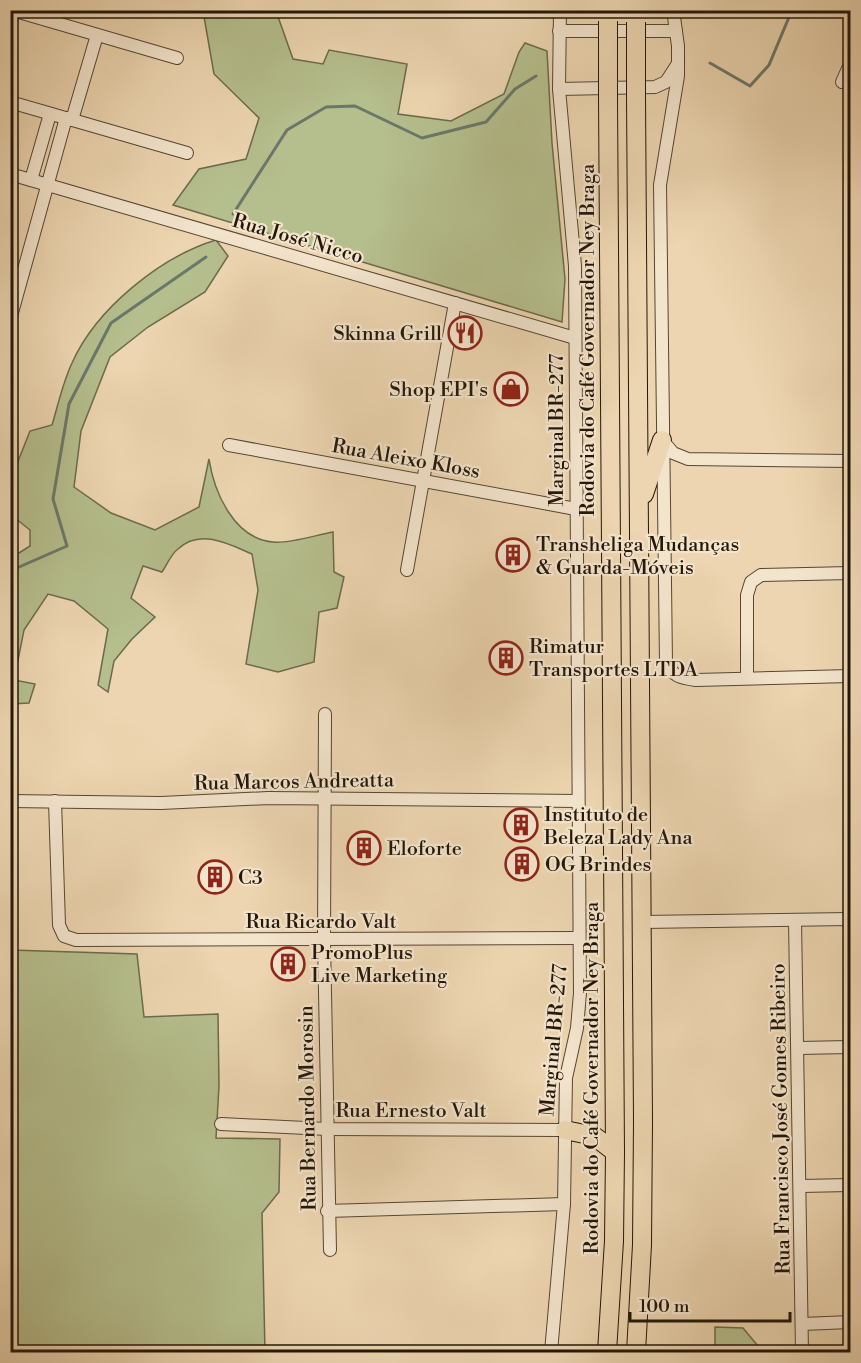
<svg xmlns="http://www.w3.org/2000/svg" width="861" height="1363" viewBox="0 0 861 1363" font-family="'Libre Bodoni',serif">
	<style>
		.green { fill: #b5be8d; stroke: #6c6a4c; stroke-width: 1.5 }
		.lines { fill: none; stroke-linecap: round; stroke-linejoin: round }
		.stream { stroke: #6a7869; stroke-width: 3 }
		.minor-casing { stroke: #554634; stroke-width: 14 }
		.highway-casing { stroke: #23170a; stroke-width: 20 }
		.minor { stroke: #f3e4cc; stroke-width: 12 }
		.highway { stroke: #ecd5b0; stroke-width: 18 }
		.highway-bridge-casing { stroke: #23170a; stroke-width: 20; stroke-linecap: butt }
		.highway-bridge { stroke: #ecd5b0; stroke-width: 18 }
		.labels { text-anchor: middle; stroke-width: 4.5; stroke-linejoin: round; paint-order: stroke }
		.street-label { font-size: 20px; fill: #23170a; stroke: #f3e4cc }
		.poi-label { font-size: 20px; fill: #23170a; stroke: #f3e4cc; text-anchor: start }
	</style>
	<rect width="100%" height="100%" fill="#ecd5b0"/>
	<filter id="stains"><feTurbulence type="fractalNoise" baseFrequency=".00333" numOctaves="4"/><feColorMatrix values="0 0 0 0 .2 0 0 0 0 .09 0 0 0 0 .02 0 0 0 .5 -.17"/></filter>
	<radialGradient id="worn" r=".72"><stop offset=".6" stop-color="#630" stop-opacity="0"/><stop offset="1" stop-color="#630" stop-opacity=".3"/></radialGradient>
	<g class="green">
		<polygon points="203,11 276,11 293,59 323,64 329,50 407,64 398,114 451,121 504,94 519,52 525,43 547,51 552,143 565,279 562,322 173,205 199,169 246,159 259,118 214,74"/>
		<path d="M216,240L228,256L205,292L148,327L110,357L81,431L74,487L111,513L155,530L199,507L209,459C214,492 234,539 273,542C289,544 316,535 333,532L334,572L344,577L337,608L319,612L314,662L278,672L246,664L258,590L252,554C229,544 200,528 178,549C171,554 167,565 162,572L143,566L131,598L155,617L132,639L114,661L108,692L98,685L108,629L74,601L48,594L24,630L14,680L35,684L29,703L11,704V558L30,546V530L11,515V479L30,431L52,425C58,405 63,382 72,363C96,309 160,257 216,240Z"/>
		<polygon points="10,950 137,954 144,1017 218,1014 219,1086 216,1138 280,1139 279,1192 262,1213 265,1352 15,1352 11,1347"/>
		<polygon points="715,1327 743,1328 763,1352 715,1352"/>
	</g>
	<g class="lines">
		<g class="stream">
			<polyline points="710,63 750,86 769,65 792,10"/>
			<polyline points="233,214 287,130 326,107 355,106 422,138 486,122 515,89 536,76"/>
			<polyline points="10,571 67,546 53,499 69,404 111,323 206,257"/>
		</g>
		<defs>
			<g id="minor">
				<polyline points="12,10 177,58"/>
				<path d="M673,10L678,46V76L660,185L666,662C673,677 681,678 696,680L850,676"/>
				<polyline points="559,31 676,31"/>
				<polyline points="842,82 850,64"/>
				<polyline points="559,89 655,87 666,82 677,65"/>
				<polyline points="10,102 187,153"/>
				<polyline points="72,120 97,35"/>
				<polyline points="10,174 575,338"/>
				<polyline points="31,180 50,114"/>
				<polyline points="10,320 66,118"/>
				<polyline points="662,440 673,453 688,459 850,461"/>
				<polyline points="229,445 576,509"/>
				<polyline points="407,570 455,303"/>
				<polyline points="747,677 747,595 751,582 761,575 850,573"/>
				<polyline points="325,714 324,940 330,1250"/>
				<polyline points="10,801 161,803 268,798 578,801"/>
				<polyline points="55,801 59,925 64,936 76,940 579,938"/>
				<polyline points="795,920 802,1352"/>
				<polyline points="642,922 850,919"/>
				<polyline points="799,1048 850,1047"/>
				<polyline points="221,1124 327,1129 565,1130"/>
				<polyline points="801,1186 850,1185"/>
				<polyline points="327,1211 564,1204"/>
				<polyline points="803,1324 850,1322"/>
				<polyline points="551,1352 564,1204 566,1078 577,1028 580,993 575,266 559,89 560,10"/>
			</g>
			<g id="highway">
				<polyline points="608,37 608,82"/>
				<polyline points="636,37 636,81"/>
				<polyline points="644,494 662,440"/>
				<polyline points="565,1130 594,1136 615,1152"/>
				<polyline points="607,1352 614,1241 615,1152 608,97"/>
				<polyline points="636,1352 642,1245 643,1121 636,95"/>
			</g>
		</defs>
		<use href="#minor" class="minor-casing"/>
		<use href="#highway" class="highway-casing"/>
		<use href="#minor" class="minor"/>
		<use href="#highway" class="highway"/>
		<defs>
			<g id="highway-bridge">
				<polyline points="608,21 608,37"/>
				<polyline points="636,22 636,37"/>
				<polyline points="636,81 636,95"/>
				<polyline points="608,97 608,82"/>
			</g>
		</defs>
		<use href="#highway-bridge" class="highway-bridge-casing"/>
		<use href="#highway-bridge" class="highway-bridge"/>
	</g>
	<defs>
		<symbol id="restaurant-ring" viewBox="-11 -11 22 22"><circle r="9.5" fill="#f3e4cc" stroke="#8f2418" stroke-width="1.5"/><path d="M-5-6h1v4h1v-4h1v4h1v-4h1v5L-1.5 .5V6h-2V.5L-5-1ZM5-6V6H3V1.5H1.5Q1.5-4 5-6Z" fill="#8f2418"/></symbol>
		<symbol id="shop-ring" viewBox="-11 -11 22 22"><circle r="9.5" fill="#f3e4cc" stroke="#8f2418" stroke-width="1.5"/><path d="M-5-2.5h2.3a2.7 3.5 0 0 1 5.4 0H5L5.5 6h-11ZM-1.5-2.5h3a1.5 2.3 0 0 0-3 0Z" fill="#8f2418"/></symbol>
		<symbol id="building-ring" viewBox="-11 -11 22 22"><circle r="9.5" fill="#f3e4cc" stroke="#8f2418" stroke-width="1.5"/><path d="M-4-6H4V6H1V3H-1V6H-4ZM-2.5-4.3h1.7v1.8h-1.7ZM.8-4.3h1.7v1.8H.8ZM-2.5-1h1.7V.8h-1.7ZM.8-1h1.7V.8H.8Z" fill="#8f2418"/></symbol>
	</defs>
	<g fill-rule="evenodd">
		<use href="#restaurant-ring" x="446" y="314" width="38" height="38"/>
		<use href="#shop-ring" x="492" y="370" width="38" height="38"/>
		<use href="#building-ring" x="494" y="536" width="38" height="38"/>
		<use href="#building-ring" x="487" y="639" width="38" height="38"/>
		<use href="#building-ring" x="502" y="806" width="38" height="38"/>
		<use href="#building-ring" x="345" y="829" width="38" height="38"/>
		<use href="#building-ring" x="503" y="845" width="38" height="38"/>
		<use href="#building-ring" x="196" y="858" width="38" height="38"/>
		<use href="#building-ring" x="269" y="945" width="38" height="38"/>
	</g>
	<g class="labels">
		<g class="street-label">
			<text transform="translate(298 238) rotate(16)" y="7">Rua José Nicco</text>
			<text transform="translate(587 340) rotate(-90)" y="7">Rodovia do Café Governador Ney Braga</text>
			<text transform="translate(556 430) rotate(-90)" y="7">Marginal BR-277</text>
			<text transform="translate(406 458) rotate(10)" y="7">Rua Aleixo Kloss</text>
			<text transform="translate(294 781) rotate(-1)" y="7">Rua Marcos Andreatta</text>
			<text x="321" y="928">Rua Ricardo Valt</text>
			<text transform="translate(553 1040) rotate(-85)" y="7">Marginal BR-277</text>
			<text transform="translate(591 1078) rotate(-90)" y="7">Rodovia do Café Governador Ney Braga</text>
			<text transform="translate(307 1108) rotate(-91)" y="7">Rua Bernardo Morosin</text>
			<text x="411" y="1117">Rua Ernesto Valt</text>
			<text transform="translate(780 1119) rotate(-91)" y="7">Rua Francisco José Gomes Ribeiro</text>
		</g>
		<g class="poi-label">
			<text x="442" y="340" text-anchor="end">Skinna Grill</text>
			<text x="488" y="396" text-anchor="end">Shop EPI's</text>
			<text x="536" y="551">Transheliga Mudanças<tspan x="536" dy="23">&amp; Guarda-Móveis</tspan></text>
			<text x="529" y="653">Rimatur<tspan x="529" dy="23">Transportes LTDA</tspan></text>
			<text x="544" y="821">Instituto de<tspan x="544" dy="23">Beleza Lady Ana</tspan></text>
			<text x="387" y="855">Eloforte</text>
			<text x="545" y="871">OG Brindes</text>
			<text x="238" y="884">C3</text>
			<text x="311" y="959">PromoPlus<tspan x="311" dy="23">Live Marketing</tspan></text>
		</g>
	</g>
	<rect width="861" height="1363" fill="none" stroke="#ecd5b0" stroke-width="36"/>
	<rect x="12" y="12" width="837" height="1339" fill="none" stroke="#23170a" stroke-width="3"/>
	<rect x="18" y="18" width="825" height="1327" fill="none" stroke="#23170a" stroke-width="1.5"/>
	<path d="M630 1312v9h160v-9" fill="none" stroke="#23170a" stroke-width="3"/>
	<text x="639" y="1312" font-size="18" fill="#23170a" stroke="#f3e4cc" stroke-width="4.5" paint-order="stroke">100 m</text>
	<rect width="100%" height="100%" filter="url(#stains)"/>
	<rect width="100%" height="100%" fill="url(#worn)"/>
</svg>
